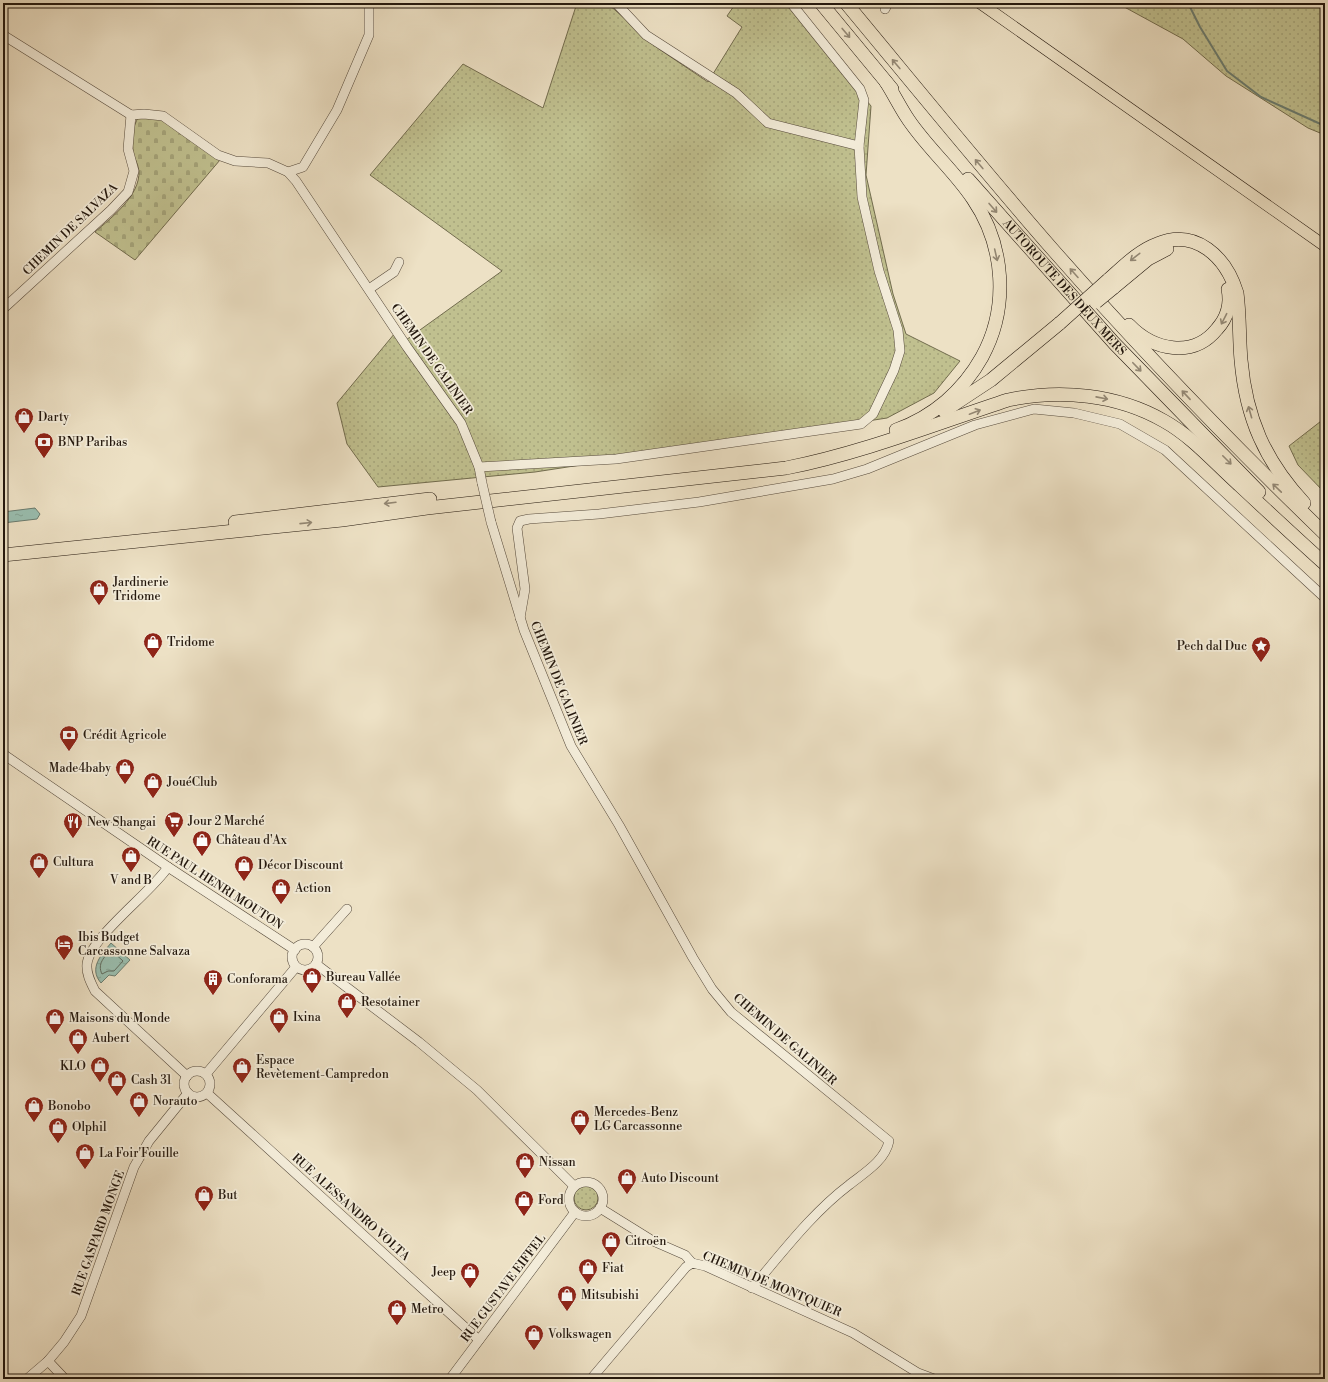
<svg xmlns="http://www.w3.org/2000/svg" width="1328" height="1382" viewBox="0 0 1328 1382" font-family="'Libre Bodoni',serif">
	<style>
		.grass { fill: url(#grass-dots); stroke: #726c4e }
		.cemetery { fill: url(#cemetery-stones); stroke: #726c4e }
		.water { fill: url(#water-ripples); stroke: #6b7c6f }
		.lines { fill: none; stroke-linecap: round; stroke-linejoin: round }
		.shore { stroke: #5f6b5e; stroke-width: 1 }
		.stream { stroke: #6b7c6f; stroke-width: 2 }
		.minor-casing { stroke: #564a3c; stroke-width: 10 }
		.major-casing { stroke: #24180e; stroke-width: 12 }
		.highway-casing { stroke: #24180e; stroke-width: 14 }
		.minor { stroke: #f3ecd9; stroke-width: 9 }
		.major { stroke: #ede1c5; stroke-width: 11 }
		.highway { stroke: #ede1c5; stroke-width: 13 }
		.minor-bridge-casing { stroke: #564a3c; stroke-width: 10; stroke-linecap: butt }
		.highway-bridge-casing { stroke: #24180e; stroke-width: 14; stroke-linecap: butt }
		.minor-bridge { stroke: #f3ecd9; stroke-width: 9 }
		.highway-bridge { stroke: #ede1c5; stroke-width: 13 }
		.oneway { stroke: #938773 }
		.labels { text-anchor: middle; stroke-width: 3.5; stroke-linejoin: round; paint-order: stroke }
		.street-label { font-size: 12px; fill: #24180e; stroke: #f3ecd9 }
		.poi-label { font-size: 12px; fill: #24180e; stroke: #f3ecd9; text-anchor: start }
	</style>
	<defs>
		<pattern id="grass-dots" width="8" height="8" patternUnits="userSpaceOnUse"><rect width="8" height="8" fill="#c0c08f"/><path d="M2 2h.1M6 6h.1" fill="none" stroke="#a5a47a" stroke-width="1.8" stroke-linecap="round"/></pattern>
		<pattern id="cemetery-stones" width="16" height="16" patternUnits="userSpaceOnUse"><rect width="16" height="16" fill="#c0c08f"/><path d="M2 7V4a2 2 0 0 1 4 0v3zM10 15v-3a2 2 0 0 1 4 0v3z" fill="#a5a47a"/></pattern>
		<pattern id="water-ripples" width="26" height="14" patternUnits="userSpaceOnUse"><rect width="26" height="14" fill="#9abeaf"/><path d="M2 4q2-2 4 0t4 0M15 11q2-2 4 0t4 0" fill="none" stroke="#85a395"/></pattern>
	</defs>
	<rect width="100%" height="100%" fill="#ede1c5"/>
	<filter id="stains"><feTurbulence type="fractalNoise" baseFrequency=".005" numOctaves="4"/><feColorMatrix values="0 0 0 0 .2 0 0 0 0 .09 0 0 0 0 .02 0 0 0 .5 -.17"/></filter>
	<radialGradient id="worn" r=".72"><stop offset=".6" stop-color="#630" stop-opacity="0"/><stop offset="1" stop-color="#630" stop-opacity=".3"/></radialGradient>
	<g class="grass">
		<polygon points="577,3 607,3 659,49 708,82 742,27 727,16 736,3 787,3 871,106 866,175 893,294 906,334 960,361 934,393 887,418 535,472 378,487 347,444 337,403 395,333 406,340 502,271 370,175 463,64 543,108"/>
		<polygon points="1117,3 1325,3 1325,135 1308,128 1226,76 1183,39"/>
		<polygon points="1325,418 1325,493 1298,465 1289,446"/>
		<circle cx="586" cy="1198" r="12"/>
	</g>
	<path class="cemetery" d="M138,117L159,118L220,160L135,260L95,232C112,217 140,196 139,171C138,162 132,155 131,147C129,137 134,127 138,117Z"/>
	<g class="water">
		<polygon points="35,508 40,514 37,519 3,523 3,512"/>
		<path d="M111,943L130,960L115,976L109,975L101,983C88,968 102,954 111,943Z"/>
	</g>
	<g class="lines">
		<path class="shore" d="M111,950L123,961L114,971H108L102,974C97,964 104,957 111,950Z"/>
		<polyline class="stream" points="1188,3 1200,27 1227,71 1261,97 1325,126"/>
		<defs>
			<g id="minor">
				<polyline points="616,3 646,35 736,93 768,123 859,146"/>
				<polyline points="885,9 888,3"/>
				<polyline points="3,35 131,115"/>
				<polyline points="131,115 144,114 163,116 218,155 235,161 268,163 288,172 296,181 407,347 461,423 479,467 482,483"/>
				<polyline points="288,172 303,167 337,110 369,35 369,3"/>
				<polyline points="369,289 394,272 399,262"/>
				<polyline points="3,309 111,210 128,192 134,171 128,149 131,115"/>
				<polyline points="479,467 616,459 861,424 873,414 894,370 900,351 898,330 879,271 862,197 859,146 864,100 860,89 791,3"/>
				<path d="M491,522L524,630L571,746L619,825L693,958L712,989L731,1012L889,1141C885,1161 864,1173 849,1185C812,1213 782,1253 752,1288"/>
				<polyline points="520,618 525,589 517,528 520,521 529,519 599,514 699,502 833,479 867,469 975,425 1034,409 1074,413 1120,424 1165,450 1325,598"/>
				<polyline points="3,754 168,867 295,950"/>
				<path d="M168,867C151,893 90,937 87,964C86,974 91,983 95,991L187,1076"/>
				<circle cx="305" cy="957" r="13"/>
				<polyline points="313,947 347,909"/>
				<polyline points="316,964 419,1042 477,1090 574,1186"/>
				<circle cx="197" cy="1084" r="13"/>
				<polyline points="206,1074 296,967"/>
				<polyline points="207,1093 479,1340"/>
				<circle cx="586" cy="1199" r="17"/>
				<polyline points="600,1208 653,1241 685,1255 692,1263"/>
				<polyline points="48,1361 65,1379"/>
				<polyline points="27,1379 48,1361 64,1342 81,1316 134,1167 149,1141 188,1093"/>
				<polyline points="450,1379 575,1212"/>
				<polyline points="591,1379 686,1267 692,1263 705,1266 853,1333 918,1373 934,1379"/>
			</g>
			<polyline id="major" points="980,3 1325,246"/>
			<g id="highway">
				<polyline points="821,3 892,89"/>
				<path d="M846,3C915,86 983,170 1054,251C1140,349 1231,443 1325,534"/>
				<path d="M886,82C893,93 899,105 906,116C925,146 953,169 973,199C1005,246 1009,308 982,357C963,391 933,417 896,430"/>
				<path id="s1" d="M968,179L1114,343L1259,492"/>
				<path d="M1108,280C1123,267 1138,251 1157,244C1196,228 1226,257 1237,293C1240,315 1239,338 1241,360C1246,418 1265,461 1304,503"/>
				<polyline points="1113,288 1148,259 1167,249"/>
				<path d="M1129,325C1153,350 1193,359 1217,329C1227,318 1231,304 1228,289"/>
				<polyline points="944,411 991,380 1060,323"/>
				<polyline points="235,522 430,499"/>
				<path d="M3,555L342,520L427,508L786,468C862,453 935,424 1008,400C1060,389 1117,394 1164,421C1191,436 1213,461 1236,482C1265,509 1295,537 1325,564"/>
			</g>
		</defs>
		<use href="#minor" class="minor-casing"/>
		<use href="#major" class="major-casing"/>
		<use href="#highway" class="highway-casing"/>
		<use href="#minor" class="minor"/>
		<use href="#major" class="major"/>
		<use href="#highway" class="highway"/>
		<defs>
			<polyline id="minor-bridge" points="482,483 491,522"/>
			<g id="highway-bridge">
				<polyline points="1096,302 1113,288"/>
				<polyline points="1060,323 1108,280"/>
			</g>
		</defs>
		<use href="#minor-bridge" class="minor-bridge-casing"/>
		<use href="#highway-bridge" class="highway-bridge-casing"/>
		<use href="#minor-bridge" class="minor-bridge"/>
		<use href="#highway-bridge" class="highway-bridge"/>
	</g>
	<defs><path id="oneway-shaft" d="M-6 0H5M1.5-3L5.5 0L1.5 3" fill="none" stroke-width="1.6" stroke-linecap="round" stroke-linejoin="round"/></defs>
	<g class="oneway">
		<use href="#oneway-shaft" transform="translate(846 33) rotate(50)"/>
		<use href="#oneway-shaft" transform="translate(896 64) rotate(-130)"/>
		<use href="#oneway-shaft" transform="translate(979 164) rotate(-130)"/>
		<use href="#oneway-shaft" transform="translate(993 208) rotate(49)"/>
		<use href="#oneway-shaft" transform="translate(996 255) rotate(77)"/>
		<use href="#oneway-shaft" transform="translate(1135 257) rotate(142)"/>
		<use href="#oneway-shaft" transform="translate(1074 273) rotate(-132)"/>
		<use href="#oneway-shaft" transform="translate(1224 319) rotate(117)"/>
		<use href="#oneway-shaft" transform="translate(1137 367) rotate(46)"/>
		<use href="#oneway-shaft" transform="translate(1186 395) rotate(-133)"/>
		<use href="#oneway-shaft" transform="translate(1102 398) rotate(11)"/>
		<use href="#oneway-shaft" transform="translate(975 412) rotate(-21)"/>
		<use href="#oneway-shaft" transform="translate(1250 412) rotate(-106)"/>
		<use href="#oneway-shaft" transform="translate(1227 460) rotate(45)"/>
		<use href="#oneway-shaft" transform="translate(1277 488) rotate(-136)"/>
		<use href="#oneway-shaft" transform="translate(390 503) rotate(173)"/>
		<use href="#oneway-shaft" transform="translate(306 523) rotate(-6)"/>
	</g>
	<defs>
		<symbol id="shop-pin" viewBox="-11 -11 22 30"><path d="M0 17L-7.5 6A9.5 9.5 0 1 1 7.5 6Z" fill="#8f2418" stroke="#f3ecd9"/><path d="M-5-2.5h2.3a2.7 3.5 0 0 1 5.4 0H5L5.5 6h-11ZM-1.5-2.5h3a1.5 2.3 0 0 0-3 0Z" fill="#fff"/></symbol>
		<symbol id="bank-pin" viewBox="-11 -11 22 30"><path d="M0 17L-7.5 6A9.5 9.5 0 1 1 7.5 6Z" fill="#8f2418" stroke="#f3ecd9"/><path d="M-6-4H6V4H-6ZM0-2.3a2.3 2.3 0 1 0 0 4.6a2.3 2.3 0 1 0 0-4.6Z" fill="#fff"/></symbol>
		<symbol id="sight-pin" viewBox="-11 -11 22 30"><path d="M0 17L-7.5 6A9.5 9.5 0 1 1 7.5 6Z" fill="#8f2418" stroke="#f3ecd9"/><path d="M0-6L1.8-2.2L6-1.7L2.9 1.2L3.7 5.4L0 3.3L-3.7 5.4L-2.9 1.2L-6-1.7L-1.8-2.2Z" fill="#fff"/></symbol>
		<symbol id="supermarket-pin" viewBox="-11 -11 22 30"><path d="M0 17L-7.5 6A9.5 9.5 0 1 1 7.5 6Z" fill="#8f2418" stroke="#f3ecd9"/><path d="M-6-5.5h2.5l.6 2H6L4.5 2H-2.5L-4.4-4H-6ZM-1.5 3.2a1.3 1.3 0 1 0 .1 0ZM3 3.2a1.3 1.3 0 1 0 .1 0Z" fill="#fff"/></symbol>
		<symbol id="restaurant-pin" viewBox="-11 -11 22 30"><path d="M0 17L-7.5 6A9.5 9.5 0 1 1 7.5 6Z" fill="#8f2418" stroke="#f3ecd9"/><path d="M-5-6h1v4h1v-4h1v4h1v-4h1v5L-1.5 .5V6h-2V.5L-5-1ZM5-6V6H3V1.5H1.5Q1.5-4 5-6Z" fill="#fff"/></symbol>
		<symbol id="hotel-pin" viewBox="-11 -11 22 30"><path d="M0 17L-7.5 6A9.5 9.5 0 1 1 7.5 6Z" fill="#8f2418" stroke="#f3ecd9"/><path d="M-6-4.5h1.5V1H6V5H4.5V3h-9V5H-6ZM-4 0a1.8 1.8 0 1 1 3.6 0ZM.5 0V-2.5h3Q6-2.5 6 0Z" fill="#fff"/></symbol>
		<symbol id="building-pin" viewBox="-11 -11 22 30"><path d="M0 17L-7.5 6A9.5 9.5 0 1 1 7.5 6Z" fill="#8f2418" stroke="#f3ecd9"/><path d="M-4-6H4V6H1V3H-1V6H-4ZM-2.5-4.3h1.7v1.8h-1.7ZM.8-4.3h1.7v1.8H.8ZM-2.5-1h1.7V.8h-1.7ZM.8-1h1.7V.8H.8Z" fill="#fff"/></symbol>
	</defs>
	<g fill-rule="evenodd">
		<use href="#shop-pin" x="13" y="406" width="22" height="30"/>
		<use href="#bank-pin" x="33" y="431" width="22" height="30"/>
		<use href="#shop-pin" x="88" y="578" width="22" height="30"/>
		<use href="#shop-pin" x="142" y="631" width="22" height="30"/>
		<use href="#sight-pin" x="1250" y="635" width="22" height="30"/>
		<use href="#bank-pin" x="58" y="724" width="22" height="30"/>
		<use href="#shop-pin" x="114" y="757" width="22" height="30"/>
		<use href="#shop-pin" x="142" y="771" width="22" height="30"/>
		<use href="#supermarket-pin" x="163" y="810" width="22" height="30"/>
		<use href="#restaurant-pin" x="62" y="811" width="22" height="30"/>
		<use href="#shop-pin" x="191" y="829" width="22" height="30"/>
		<use href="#shop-pin" x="120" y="845" width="22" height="30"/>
		<use href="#shop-pin" x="28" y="851" width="22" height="30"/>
		<use href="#shop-pin" x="233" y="854" width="22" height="30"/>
		<use href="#shop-pin" x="270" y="877" width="22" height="30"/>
		<use href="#hotel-pin" x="53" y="933" width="22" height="30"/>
		<use href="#shop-pin" x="301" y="966" width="22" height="30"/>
		<use href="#building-pin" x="202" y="968" width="22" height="30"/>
		<use href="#shop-pin" x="336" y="991" width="22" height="30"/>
		<use href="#shop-pin" x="268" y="1006" width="22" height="30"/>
		<use href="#shop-pin" x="44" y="1007" width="22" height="30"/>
		<use href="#shop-pin" x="67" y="1027" width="22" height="30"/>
		<use href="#shop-pin" x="89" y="1055" width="22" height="30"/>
		<use href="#shop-pin" x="231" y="1056" width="22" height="30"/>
		<use href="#shop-pin" x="106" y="1069" width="22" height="30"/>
		<use href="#shop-pin" x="128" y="1090" width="22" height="30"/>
		<use href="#shop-pin" x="23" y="1095" width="22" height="30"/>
		<use href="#shop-pin" x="569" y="1108" width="22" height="30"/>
		<use href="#shop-pin" x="47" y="1116" width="22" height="30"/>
		<use href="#shop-pin" x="74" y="1142" width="22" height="30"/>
		<use href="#shop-pin" x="514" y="1151" width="22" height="30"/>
		<use href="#shop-pin" x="616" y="1167" width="22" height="30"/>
		<use href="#shop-pin" x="193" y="1184" width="22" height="30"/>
		<use href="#shop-pin" x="513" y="1189" width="22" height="30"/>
		<use href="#shop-pin" x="600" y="1230" width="22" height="30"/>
		<use href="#shop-pin" x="577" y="1257" width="22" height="30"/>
		<use href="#shop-pin" x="459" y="1261" width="22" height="30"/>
		<use href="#shop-pin" x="556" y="1284" width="22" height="30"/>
		<use href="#shop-pin" x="386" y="1298" width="22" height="30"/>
		<use href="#shop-pin" x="523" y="1323" width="22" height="30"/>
	</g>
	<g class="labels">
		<g class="street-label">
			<text transform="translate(70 229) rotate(-44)" y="4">CHEMIN DE SALVAZA</text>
			<text dy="4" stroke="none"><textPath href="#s1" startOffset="145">AUTOROUTE DES DEUX MERS</textPath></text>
			<text transform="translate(432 359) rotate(55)" y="4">CHEMIN DE GALINIER</text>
			<text transform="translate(559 683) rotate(68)" y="4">CHEMIN DE GALINIER</text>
			<text transform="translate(215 883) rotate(33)" y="4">RUE PAUL HENRI MOUTON</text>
			<text transform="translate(785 1039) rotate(41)" y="4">CHEMIN DE GALINIER</text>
			<text transform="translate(351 1207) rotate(42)" y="4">RUE ALESSANDRO VOLTA</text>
			<text transform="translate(98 1233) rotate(-70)" y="4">RUE GASPARD MONGE</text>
			<text transform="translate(772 1284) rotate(23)" y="4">CHEMIN DE MONTQUIER</text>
			<text transform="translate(503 1288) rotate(-53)" y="4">RUE GUSTAVE EIFFEL</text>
		</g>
		<g class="poi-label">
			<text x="38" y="421">Darty</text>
			<text x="58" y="446">BNP Paribas</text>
			<text x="113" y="586">Jardinerie<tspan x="113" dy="14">Tridome</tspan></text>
			<text x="167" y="646">Tridome</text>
			<text x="1247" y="650" text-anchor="end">Pech dal Duc</text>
			<text x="83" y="739">Crédit Agricole</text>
			<text x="111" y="772" text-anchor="end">Made4baby</text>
			<text x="167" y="786">JouéClub</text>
			<text x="188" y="825">Jour 2 Marché</text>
			<text x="87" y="826">New Shangai</text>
			<text x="216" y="844">Château d'Ax</text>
			<text x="53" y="866">Cultura</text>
			<text x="258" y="869">Décor Discount</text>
			<text x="131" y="884" text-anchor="middle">V and B</text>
			<text x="295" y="892">Action</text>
			<text x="78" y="941">Ibis Budget<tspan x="78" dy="14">Carcassonne Salvaza</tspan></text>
			<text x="326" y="981">Bureau Vallée</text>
			<text x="227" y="983">Conforama</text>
			<text x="361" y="1006">Resotainer</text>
			<text x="293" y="1021">Ixina</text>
			<text x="69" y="1022">Maisons du Monde</text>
			<text x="92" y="1042">Aubert</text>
			<text x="256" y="1064">Espace<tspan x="256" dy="14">Revètement-Campredon</tspan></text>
			<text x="86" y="1070" text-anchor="end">KLO</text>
			<text x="131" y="1084">Cash 31</text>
			<text x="153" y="1105">Norauto</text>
			<text x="48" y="1110">Bonobo</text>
			<text x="594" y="1116">Mercedes-Benz<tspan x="594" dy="14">LG Carcassonne</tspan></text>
			<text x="72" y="1131">Olphil</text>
			<text x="99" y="1157">La Foir'Fouille</text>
			<text x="539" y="1166">Nissan</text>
			<text x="641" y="1182">Auto Discount</text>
			<text x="218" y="1199">But</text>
			<text x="538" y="1204">Ford</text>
			<text x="625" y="1245">Citroën</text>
			<text x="602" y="1272">Fiat</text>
			<text x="456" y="1276" text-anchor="end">Jeep</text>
			<text x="581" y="1299">Mitsubishi</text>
			<text x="411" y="1313">Metro</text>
			<text x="548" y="1338">Volkswagen</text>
		</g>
	</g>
	<rect width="1328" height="1382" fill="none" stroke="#ede1c5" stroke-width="16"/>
	<rect x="4" y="4" width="1320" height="1374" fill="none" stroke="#24180e" stroke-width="2"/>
	<rect x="8" y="8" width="1312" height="1366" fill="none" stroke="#24180e"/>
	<rect width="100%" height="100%" filter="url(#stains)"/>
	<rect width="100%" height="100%" fill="url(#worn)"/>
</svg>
